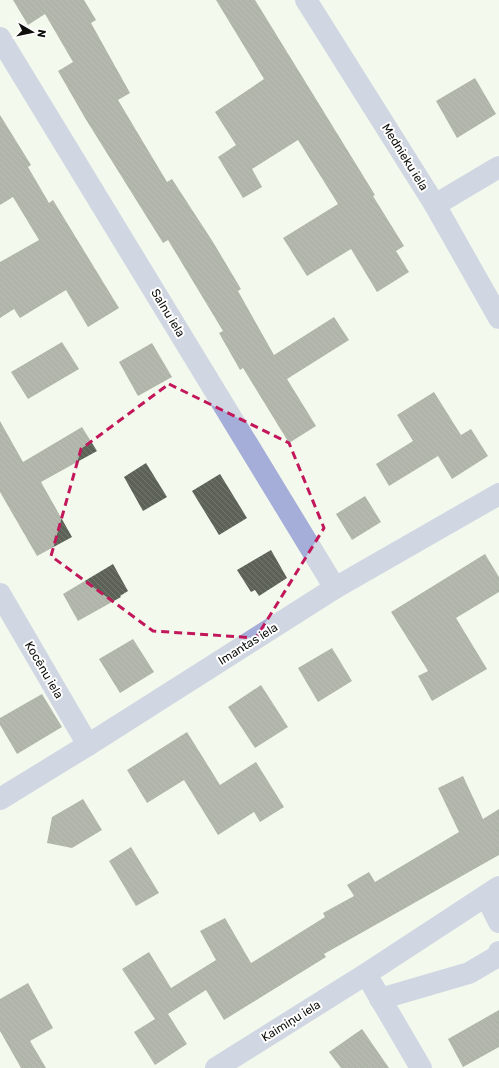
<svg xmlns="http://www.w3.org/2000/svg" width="499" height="1068" viewBox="0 0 499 1068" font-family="Rubik,sans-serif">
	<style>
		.building { fill: url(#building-back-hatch) }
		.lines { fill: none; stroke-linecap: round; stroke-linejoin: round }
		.minor { stroke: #a5aed8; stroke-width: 22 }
		.marked { fill: none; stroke: #c2185b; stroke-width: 3; stroke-dasharray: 8 5; stroke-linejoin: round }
		.labels { text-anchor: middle; stroke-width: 4; stroke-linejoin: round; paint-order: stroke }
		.street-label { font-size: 12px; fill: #0d0f0b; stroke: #fff }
	</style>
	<defs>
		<pattern id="building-back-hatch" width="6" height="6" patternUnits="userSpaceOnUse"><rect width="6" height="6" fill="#5d6257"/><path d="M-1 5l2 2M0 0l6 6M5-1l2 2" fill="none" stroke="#73776f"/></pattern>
	</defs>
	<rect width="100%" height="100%" fill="#f4f9ed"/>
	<g class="building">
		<polygon points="13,0 84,0 96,20 91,23 130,93 118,100 167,182 172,179 213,242 241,289 238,291 274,355 334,317 349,340 287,379 316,426 289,443 243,368 240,370 219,333 223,331 168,240 163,243 85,118 58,71 73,62 45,14 28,25"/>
		<polygon points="216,0 255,0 375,195 373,196 404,246 396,251 409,272 377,292 351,249 307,276 283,238 338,204 298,140 252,169 262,187 243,198 218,157 236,145 215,112 264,79"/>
		<polygon points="475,78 496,114 457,138 436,101"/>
		<polygon points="0,115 31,165 28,167 49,203 53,200 119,308 88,327 66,290 20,318 14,309 0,318 0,262 39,240 13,197 0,205"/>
		<polygon points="62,342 79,369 28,399 11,372"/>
		<polygon points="152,343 172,377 138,396 119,362"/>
		<polygon points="434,392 461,435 471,429 488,456 452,479 438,456 389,486 376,464 413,441 397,415"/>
		<polygon points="0,421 23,462 82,427 97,451 41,482 72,537 37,556 0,492"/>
		<polygon points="146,463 167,497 143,511 124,477"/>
		<polygon points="220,474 247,518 219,535 192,491"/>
		<polygon points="365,496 381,522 352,540 336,514"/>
		<polygon points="271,550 287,578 259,596 255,590 251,592 237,570"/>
		<polygon points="485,554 499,577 499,592 456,618 487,669 432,701 418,676 428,671 391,612"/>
		<polygon points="113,564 128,591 120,596 121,597 78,621 63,594"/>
		<polygon points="133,639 154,672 120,693 99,659"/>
		<polygon points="332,648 352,681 318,702 298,668"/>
		<polygon points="261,685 288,727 255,748 228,707"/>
		<polygon points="42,694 62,727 17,754 0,725 0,718"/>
		<polygon points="187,732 220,785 256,762 284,807 260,822 254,812 218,835 184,780 147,803 127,770"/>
		<polygon points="463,776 483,819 499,809 499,855 324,954 326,957 224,1020 206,990 168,1014 187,1044 155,1065 134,1032 155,1019 122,969 149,952 171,988 216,960 200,931 225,918 251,963 325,917 323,913 354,896 347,885 369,872 375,882 459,832 438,788"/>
		<polygon points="83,799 102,830 72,848 47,843 52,817"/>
		<polygon points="131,847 159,893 136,906 109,861"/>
		<polygon points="28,983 53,1028 30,1041 46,1068 21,1068 0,1031 0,999"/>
		<polygon points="499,1010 499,1047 463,1067 448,1039"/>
		<polygon points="362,1029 389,1068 341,1068 329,1052"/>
	</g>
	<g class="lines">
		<g class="minor">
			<polyline points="306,0 435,205 499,318"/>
			<polyline points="0,38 335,588"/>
			<polyline points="435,205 499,167"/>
			<polyline points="0,594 88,745"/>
			<polyline points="0,799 88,745 335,588 499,494"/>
			<polyline points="486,896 499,922"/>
			<polyline points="373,986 421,1068"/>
			<polyline points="380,999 469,973 498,956 499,952"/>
			<polyline points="216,1068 366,974 499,887"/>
		</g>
	</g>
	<path d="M0 0H499V1068H0ZM169,384L289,443L324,528L256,638L153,631L51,556L81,449Z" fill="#f4f9ed" fill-opacity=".55" fill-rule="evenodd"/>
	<path class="marked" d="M169,384L289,443L324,528L256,638L153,631L51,556L81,449Z"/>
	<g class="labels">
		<g class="street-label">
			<text transform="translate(405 157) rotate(58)" y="4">Mednieku iela</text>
			<text transform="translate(168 313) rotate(59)" y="4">Salnu iela</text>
			<text transform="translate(248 644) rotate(-32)" y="4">Imantas iela</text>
			<text transform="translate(44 670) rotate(60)" y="4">Kocēnu iela</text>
			<text transform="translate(291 1021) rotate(-32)" y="4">Kaimiņu iela</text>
		</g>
	</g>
	<g transform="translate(32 32) rotate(99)" stroke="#ffffff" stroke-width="3" paint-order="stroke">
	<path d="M0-3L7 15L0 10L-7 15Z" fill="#0d0f0b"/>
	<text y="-6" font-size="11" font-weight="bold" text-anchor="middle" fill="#0d0f0b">N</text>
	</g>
</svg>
